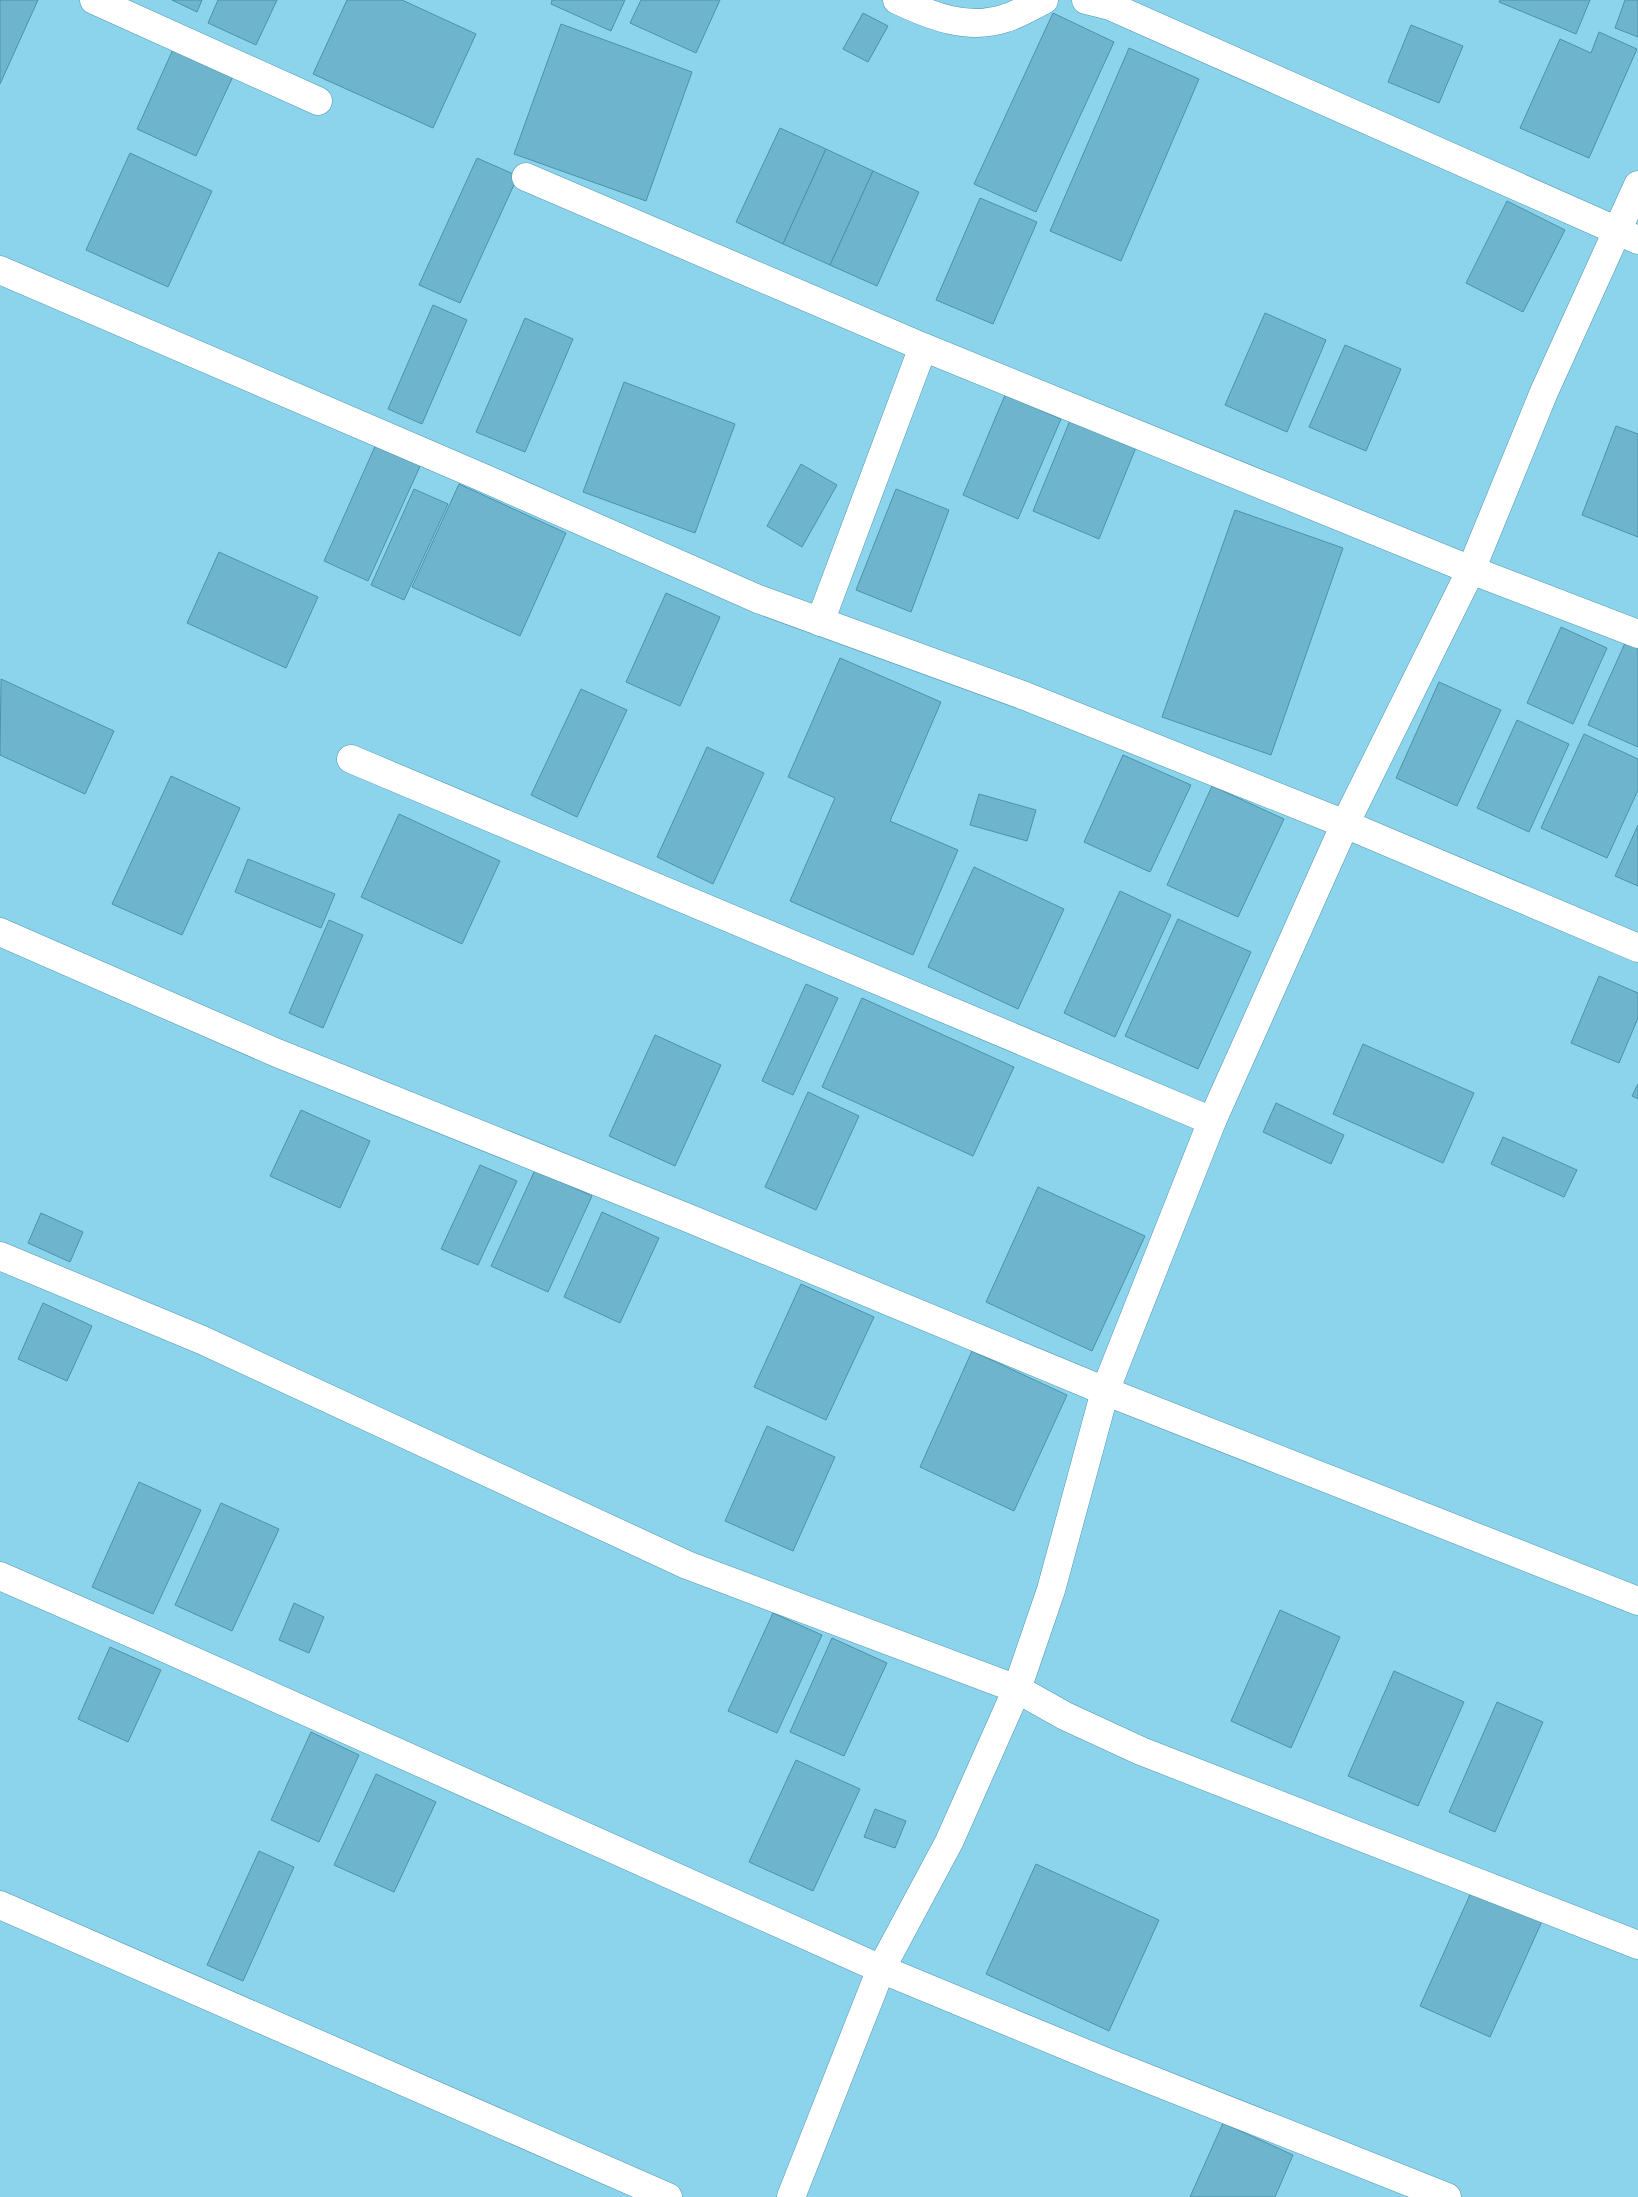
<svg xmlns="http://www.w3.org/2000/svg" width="1638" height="2197" viewBox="0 0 1638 2197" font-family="'Exo 2',sans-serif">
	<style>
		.building { fill: #6db4cc; stroke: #4b93aa }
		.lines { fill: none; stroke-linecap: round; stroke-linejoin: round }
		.minor-casing { stroke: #5198b0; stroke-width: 29 }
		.minor { stroke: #fff; stroke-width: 28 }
	</style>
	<rect width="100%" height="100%" fill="#8cd4ec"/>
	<g class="building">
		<polygon points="0,0 38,0 0,84"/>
		<polygon points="172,0 202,0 197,12"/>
		<polygon points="218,0 277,0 256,45 208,23"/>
		<polygon points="347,0 402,0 476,34 433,128 313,74"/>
		<polygon points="552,0 625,0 611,31 551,4"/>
		<polygon points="641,0 720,0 696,53 630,23"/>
		<polygon points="1500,0 1590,0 1576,34 1499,2"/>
		<polygon points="1625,0 1638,0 1638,37 1615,28"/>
		<polygon points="863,13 888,26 868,62 843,49"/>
		<polygon points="1053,13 1114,42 1036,212 974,184"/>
		<polygon points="561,24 692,72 646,201 514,154"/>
		<polygon points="1411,25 1463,46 1439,103 1388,82"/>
		<polygon points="1599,32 1637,49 1589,158 1520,128 1560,39 1591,53"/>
		<polygon points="175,45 235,72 196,156 137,129"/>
		<polygon points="1129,48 1199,79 1121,261 1050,231"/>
		<polygon points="780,128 826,149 783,244 736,222"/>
		<polygon points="826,149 873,171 830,265 783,244"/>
		<polygon points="130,153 212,191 168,287 86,250"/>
		<polygon points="477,158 518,176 460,303 419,285"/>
		<polygon points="873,171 919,192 877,286 830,265"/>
		<polygon points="980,198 1037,222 993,324 936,300"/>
		<polygon points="1507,201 1565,230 1523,312 1466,283"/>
		<polygon points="433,305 467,320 422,424 388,409"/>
		<polygon points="1265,313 1326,340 1287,432 1225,405"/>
		<polygon points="525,318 573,339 525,452 476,432"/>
		<polygon points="1345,345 1401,369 1366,451 1309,427"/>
		<polygon points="624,382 735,424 695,533 583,492"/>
		<polygon points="1005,395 1061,419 1018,519 963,495"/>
		<polygon points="1071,418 1137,445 1099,539 1033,511"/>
		<polygon points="1616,426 1638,434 1638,537 1582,515"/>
		<polygon points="377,442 422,462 368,581 324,561"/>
		<polygon points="801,464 837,485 802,547 767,526"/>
		<polygon points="459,484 566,533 520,636 412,587"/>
		<polygon points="414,489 448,504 404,600 371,585"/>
		<polygon points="896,489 949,510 911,612 856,590"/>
		<polygon points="1235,510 1343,548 1271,755 1162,717"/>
		<polygon points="219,552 318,597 286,668 187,623"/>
		<polygon points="666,593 720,617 680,706 626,682"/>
		<polygon points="1561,627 1607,648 1573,724 1527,703"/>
		<polygon points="1626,641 1638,647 1638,747 1588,725"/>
		<polygon points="840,658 941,702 890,821 958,850 913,955 790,901 835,798 788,777"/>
		<polygon points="1,679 114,731 85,794 0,755"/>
		<polygon points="1439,682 1501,710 1457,806 1396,778"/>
		<polygon points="581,689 627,710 577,817 531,795"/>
		<polygon points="1517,720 1569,744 1529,832 1477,808"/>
		<polygon points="1584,734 1638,759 1638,790 1607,858 1541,828"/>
		<polygon points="707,747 764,773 713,884 657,857"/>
		<polygon points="1123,755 1191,785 1150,872 1084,842"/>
		<polygon points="171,776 240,808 182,935 112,904"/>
		<polygon points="1212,786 1284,819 1238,917 1167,885"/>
		<polygon points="979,794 1036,810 1027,841 970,825"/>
		<polygon points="399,814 500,861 462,944 361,897"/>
		<polygon points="1638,825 1638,886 1615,876"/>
		<polygon points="248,859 335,894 321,928 235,892"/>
		<polygon points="974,867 1064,909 1018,1009 928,967"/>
		<polygon points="1120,891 1171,915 1115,1037 1064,1013"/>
		<polygon points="1178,919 1251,952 1198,1069 1125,1036"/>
		<polygon points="329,920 363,935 323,1028 289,1013"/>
		<polygon points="1599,976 1638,993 1638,1018 1619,1063 1571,1043"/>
		<polygon points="806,984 838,998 793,1095 762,1081"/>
		<polygon points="862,998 1014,1067 973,1156 822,1087"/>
		<polygon points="655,1035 721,1065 675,1166 609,1136"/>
		<polygon points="1363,1044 1474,1093 1443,1163 1333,1114"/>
		<polygon points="1638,1084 1638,1099 1632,1096"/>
		<polygon points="808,1092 859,1116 816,1210 765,1187"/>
		<polygon points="1276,1103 1344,1135 1331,1164 1263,1132"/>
		<polygon points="301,1110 370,1141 340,1208 270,1176"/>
		<polygon points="1503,1137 1577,1170 1564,1197 1491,1164"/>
		<polygon points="480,1165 517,1181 478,1265 441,1249"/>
		<polygon points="535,1170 592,1196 548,1292 491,1266"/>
		<polygon points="1038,1187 1145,1236 1092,1351 986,1302"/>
		<polygon points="602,1212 659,1238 620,1323 564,1297"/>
		<polygon points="41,1213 83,1232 70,1262 28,1243"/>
		<polygon points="801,1284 874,1317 826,1420 754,1387"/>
		<polygon points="43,1303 92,1326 67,1381 18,1359"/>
		<polygon points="972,1351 1067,1395 1014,1511 920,1467"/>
		<polygon points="767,1426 835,1457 793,1551 725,1521"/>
		<polygon points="139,1482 201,1510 153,1614 92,1587"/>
		<polygon points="221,1503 279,1529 232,1631 175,1605"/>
		<polygon points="294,1603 324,1617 309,1653 279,1640"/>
		<polygon points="1280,1610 1340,1637 1291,1748 1231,1721"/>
		<polygon points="773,1613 822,1635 777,1733 728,1711"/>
		<polygon points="832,1638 887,1663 844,1756 790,1732"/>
		<polygon points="110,1647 161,1670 128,1742 78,1719"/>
		<polygon points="1394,1671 1464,1702 1418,1806 1348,1776"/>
		<polygon points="1497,1702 1543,1722 1495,1832 1449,1812"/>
		<polygon points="311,1732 359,1755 319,1842 271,1820"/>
		<polygon points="796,1760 860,1789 813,1891 749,1862"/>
		<polygon points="376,1774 436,1802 394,1892 334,1865"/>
		<polygon points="875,1809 906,1821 895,1848 864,1837"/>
		<polygon points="259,1851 294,1867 243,1981 207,1965"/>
		<polygon points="1036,1864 1159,1920 1109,2031 986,1974"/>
		<polygon points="1473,1888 1543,1919 1490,2037 1420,2006"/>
		<polygon points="1223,2123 1293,2155 1275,2197 1190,2197"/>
	</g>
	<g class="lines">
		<defs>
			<g id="minor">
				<polyline points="94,0 318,101"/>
				<path d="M897,0C931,16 968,31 1006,18C1019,14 1032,6 1044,0"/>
				<polyline points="1086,0 1110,6 1638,240"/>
				<polyline points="526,177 923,347"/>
				<polyline points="1638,185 1544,392 1471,570 1345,824 1212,1121 1105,1391 1051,1590 1017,1689 1065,1716 1141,1751 1638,1945"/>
				<polyline points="0,270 486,479 758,599 1025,696 1345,824 1638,948"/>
				<polyline points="820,622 923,347 1471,570 1638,634"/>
				<polyline points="351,759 1212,1121"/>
				<polyline points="0,932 277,1053 693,1220 1105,1391 1638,1601"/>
				<polyline points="0,1256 202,1340 687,1565 1017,1689 949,1842 881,1969 791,2197"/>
				<polyline points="0,1576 149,1641 881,1969 1106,2062 1447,2197"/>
				<polyline points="0,1905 668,2197"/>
			</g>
		</defs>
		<use href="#minor" class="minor-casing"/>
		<use href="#minor" class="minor"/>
	</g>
</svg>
